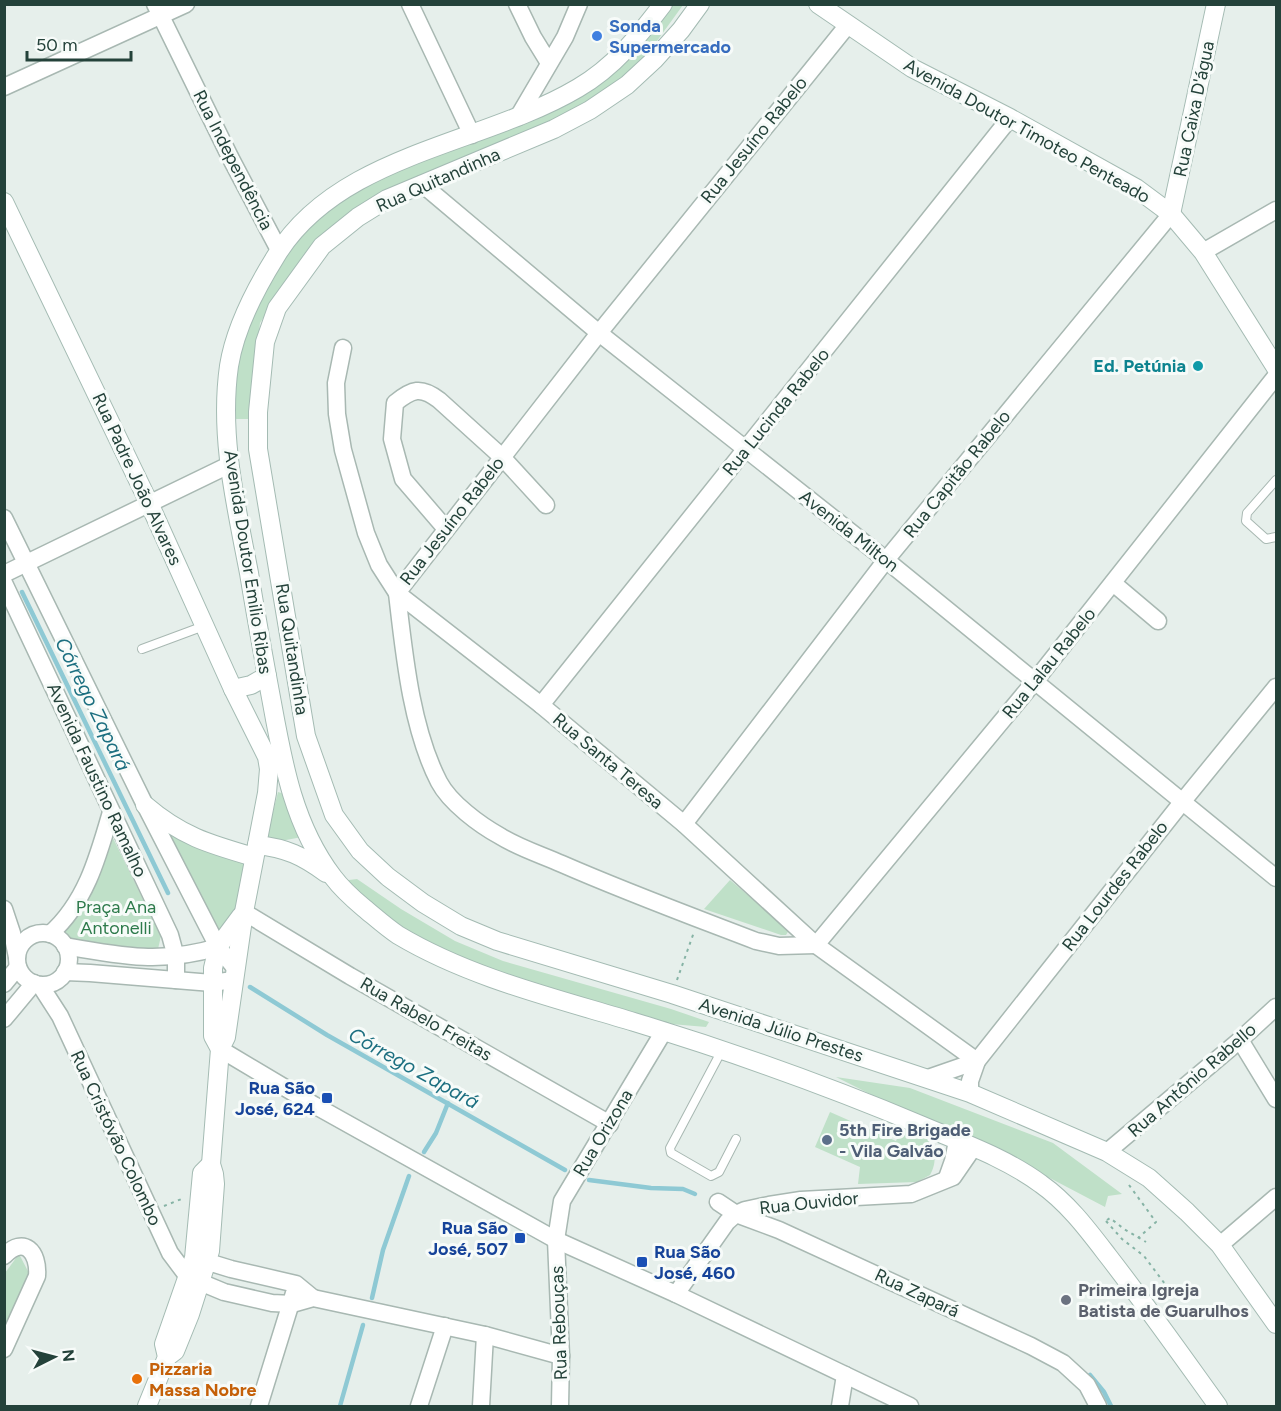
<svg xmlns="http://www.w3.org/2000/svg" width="1281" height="1411" viewBox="0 0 1281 1411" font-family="Figtree,sans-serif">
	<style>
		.green { fill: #bfe0c8 }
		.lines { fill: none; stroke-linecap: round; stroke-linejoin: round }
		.stream { stroke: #8ec9d4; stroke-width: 4.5 }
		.lane-casing { stroke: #a8b8b2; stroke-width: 10 }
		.street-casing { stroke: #a8b8b2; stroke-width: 19 }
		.secondary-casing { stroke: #a4bbb3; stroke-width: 20 }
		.path { stroke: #86b3a5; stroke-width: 2; stroke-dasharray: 3 4.5; stroke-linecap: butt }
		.lane { stroke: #fff; stroke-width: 8 }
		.street { stroke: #fff; stroke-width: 16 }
		.secondary { stroke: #fff; stroke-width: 18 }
		.shop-dot { fill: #3f7fe0; stroke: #f7fbf9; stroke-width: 2 }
		.culture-dot { fill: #0f9aa8; stroke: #f7fbf9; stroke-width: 2 }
		.transit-dot { fill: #1a4fb4; stroke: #f7fbf9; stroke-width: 2 }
		.service-dot { fill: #5c6f8a; stroke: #f7fbf9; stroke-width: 2 }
		.worship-dot { fill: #6b7280; stroke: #f7fbf9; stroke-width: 2 }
		.food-dot { fill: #e8710a; stroke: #f7fbf9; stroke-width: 2 }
		.labels { text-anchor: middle; stroke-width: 6; stroke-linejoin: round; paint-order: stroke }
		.shop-label { font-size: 18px; font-weight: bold; fill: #366cbe; stroke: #f7fbf9; text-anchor: start }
		.street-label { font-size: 18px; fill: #24423a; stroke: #f7fbf9 }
		.culture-label { font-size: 18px; font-weight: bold; fill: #0d838f; stroke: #f7fbf9; text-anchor: end }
		.park-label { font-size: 18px; fill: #2d7a4b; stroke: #f7fbf9 }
		.transit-label { font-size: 18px; font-weight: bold; fill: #164399; stroke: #f7fbf9; text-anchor: end }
		.service-label { font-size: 18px; font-weight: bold; fill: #4e5e75; stroke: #f7fbf9; text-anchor: start }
		.worship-label { font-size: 18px; font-weight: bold; fill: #5b616d; stroke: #f7fbf9; text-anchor: start }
		.food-label { font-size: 18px; font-weight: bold; fill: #c56008; stroke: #f7fbf9; text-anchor: start }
		.water-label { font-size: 20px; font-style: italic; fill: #1c6f80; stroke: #f7fbf9 }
	</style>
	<rect width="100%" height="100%" fill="#e6efeb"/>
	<g class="green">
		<polygon points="669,5 683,5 641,63 594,100 534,131 376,195 334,227 293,270 260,323 249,419 232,419 235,367 247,320 278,263 319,213 368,181 585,88"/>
		<polygon points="278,792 288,795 302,837 286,840 275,846 265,844"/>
		<polygon points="165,833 248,862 241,914 215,938"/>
		<polygon points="113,838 161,936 158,949 150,954 71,941 62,931 82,913 99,877"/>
		<polygon points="357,879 401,909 455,941 503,961 671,1009 709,1022 706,1027 671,1024 558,992 477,966 399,931 344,885 349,880"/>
		<polygon points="730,880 789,930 786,935 781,935 704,909"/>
		<polygon points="836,1077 910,1088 1053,1143 1122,1194 1108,1196 1105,1207 1010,1157 904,1111"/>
		<path d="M830,1112L896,1141L902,1127C909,1130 919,1132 925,1136C937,1145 937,1164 930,1175L917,1182L858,1184L860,1167L815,1147Z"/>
		<polygon points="19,1254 30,1275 5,1333 5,1273"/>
	</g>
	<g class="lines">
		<g class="stream">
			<polyline points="22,592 168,893"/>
			<polyline points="250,987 327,1035 565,1170"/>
			<polyline points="424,1152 436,1133 448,1103"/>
			<polyline points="589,1180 651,1188 683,1189 695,1194"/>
			<polyline points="372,1298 383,1250 409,1176"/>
			<polyline points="1090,1375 1104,1392 1111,1406"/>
			<polyline points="340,1406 363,1325"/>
		</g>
		<defs>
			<g id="lane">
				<polyline points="1276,480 1247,513 1246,521 1266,539 1276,537"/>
				<polyline points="142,649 204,626"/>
				<polyline points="722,1050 670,1148 671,1153 711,1176 719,1172 736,1139"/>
			</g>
			<g id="street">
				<polyline points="155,4 230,157 279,250"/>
				<polyline points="410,4 472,135"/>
				<polyline points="517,4 533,37 549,63"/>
				<path d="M847,26L599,333L397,593C404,653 411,728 439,782C450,803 480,825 500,836C519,848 542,855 562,864C626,892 691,916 756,941L779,946L816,945L1035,681L1276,376"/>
				<polyline points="4,87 186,4"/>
				<polyline points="518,117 565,37 579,4"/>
				<polyline points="422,184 599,333 886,560 1276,878"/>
				<polyline points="1203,252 1276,210"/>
				<polyline points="343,348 336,383 337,414 343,450 366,533 379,565 397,593 541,705 684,824 816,945 977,1061"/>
				<polyline points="4,518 145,805 218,947 235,968"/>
				<path d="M446,529L403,479L392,439L395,403C412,389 421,386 439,400L502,457L546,505"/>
				<polyline points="4,574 229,465"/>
				<polyline points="4,583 170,935 176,957 176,980"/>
				<polyline points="1113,583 1158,621"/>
				<polyline points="541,705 1010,118"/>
				<polyline points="684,824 886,560 1171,214"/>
				<polyline points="4,909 12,933 17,957"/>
				<polyline points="244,912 350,976 610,1124"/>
				<circle cx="43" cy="959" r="26"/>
				<path d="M50,934C86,902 98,857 111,812"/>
				<path d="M65,946C121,956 163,964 218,947"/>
				<polyline points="65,972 90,973 212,983 233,980"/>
				<polyline points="4,984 18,967"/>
				<polyline points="40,985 60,1016 170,1253 188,1277 224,1292 272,1303 292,1304 313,1298 485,1335 561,1356"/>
				<polyline points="4,1019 34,983"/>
				<polyline points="1240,1040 1276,1099"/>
				<polyline points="220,1049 314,1105 556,1240 676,1294 910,1406"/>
				<polyline points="928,1078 977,1061"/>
				<polyline points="970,1093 970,1081 977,1061 1183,801 1276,687"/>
				<polyline points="1107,1152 1240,1040 1276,1007"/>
				<polyline points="947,1178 953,1161 957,1141"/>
				<polyline points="718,1202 736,1214 779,1230 1031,1346 1063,1363 1087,1385 1098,1406"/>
				<polyline points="1220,1245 1276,1197"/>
				<path d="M4,1256C24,1235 39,1252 37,1276L4,1349"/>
				<polyline points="195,1258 231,1269 296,1284 313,1298"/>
				<polyline points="676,1294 727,1222 736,1214 745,1210 769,1205 801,1200 911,1194 953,1177 973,1148"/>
				<polyline points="259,1406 294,1293"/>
				<polyline points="419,1406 445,1326"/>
				<polyline points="481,1406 485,1335"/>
				<polyline points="560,1406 561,1356 556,1240 562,1201 664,1031"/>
				<polyline points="840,1406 845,1375"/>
			</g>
			<g id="secondary">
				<path d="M663,4C638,37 614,67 578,88C482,145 338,154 276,256C256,288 235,328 229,366C219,436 236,505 249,573C256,616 264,660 272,703C283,764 294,826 333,877C342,889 352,898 364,908C375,917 386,927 398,935C470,978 555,998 634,1022C733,1052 828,1086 923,1126C963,1143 1006,1158 1041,1184C1068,1203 1088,1230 1108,1256C1146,1305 1182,1356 1218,1406"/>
				<polyline points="700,4 681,30 654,60 627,85 590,110 554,129 387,199 358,217 322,246 277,308 265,342 258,412 258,449 306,736 334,815 360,851 388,877 423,903 461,926 497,941 672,994 970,1093 1107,1152 1149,1178 1187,1212 1220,1245 1276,1324"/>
				<polyline points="818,4 912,68 1010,118 1136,188 1171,214 1203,252 1276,368"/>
				<polyline points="4,202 149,503 233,689 267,757 269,769 267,793 244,912 226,1037 220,1049 211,1164 214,1174 215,1184 210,1251 190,1314 175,1351 167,1357"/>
				<polyline points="1171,214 1216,4"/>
				<polyline points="233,689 251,685 267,676"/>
				<path d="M145,805C181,836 209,844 254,857"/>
				<path d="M257,845C286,848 303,856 326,873"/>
				<polyline points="220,1049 213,1036 213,968 218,947 241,916"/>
				<polyline points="147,1406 167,1357 164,1344 194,1258 202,1173 211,1164"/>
			</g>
		</defs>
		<use href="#lane" class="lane-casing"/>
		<use href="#street" class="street-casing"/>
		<use href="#secondary" class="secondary-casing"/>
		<g class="path">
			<polyline points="677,980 694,932"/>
			<polyline points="1129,1185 1156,1222 1138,1238"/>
			<polyline points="164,1206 184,1198"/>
			<polyline points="1107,1220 1110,1218 1124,1229 1146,1242"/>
			<polyline points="1106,1221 1122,1239 1144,1256 1174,1296"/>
		</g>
		<use href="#lane" class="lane"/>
		<use href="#street" class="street"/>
		<use href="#secondary" class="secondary"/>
	</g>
	<circle class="shop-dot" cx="597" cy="36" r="6"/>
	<circle class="culture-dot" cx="1198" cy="366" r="6"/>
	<g class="transit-dot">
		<rect x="321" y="1092" width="12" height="12" rx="3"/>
		<rect x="514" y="1232" width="12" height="12" rx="3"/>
		<rect x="636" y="1256" width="12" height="12" rx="3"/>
	</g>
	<circle class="service-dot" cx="827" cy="1140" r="6"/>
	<circle class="worship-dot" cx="1066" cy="1300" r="6"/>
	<circle class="food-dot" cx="137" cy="1379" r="6"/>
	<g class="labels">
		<g class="shop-label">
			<text x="609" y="32">Sonda<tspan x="609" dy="21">Supermercado</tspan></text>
		</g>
		<g class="street-label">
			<text transform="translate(1194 109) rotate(-78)" y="6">Rua Caixa D'água</text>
			<text transform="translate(1027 131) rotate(29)" y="6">Avenida Doutor Timoteo Penteado</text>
			<text transform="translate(754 140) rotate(-51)" y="6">Rua Jesuíno Rabelo</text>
			<text transform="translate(233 160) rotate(63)" y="6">Rua Independência</text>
			<text transform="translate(438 180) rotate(-24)" y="6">Rua Quitandinha</text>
			<text transform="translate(776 412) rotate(-51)" y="6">Rua Lucinda Rabelo</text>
			<text transform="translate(957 474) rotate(-51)" y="6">Rua Capitão Rabelo</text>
			<text transform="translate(137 479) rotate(65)" y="6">Rua Padre João Alvares</text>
			<text transform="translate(452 521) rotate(-52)" y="6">Rua Jesuíno Rabelo</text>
			<text transform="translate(849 531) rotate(38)" y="6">Avenida Milton</text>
			<text transform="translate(248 562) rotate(81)" y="6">Avenida Doutor Emilio Ribas</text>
			<text transform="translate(292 649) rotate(81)" y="6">Rua Quitandinha</text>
			<text transform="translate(1049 663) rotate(-51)" y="6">Rua Lalau Rabelo</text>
			<text transform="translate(608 761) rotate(40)" y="6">Rua Santa Teresa</text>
			<text transform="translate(97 780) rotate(65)" y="6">Avenida Faustino Ramalho</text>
			<text transform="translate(1115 886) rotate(-52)" y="6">Rua Lourdes Rabelo</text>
			<text transform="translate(426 1019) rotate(30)" y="6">Rua Rabelo Freitas</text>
			<text transform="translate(781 1030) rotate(18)" y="6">Avenida Júlio Prestes</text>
			<text transform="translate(1192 1080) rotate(-41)" y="6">Rua Antônio Rabello</text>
			<text transform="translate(603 1133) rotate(-59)" y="6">Rua Orizona</text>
			<text transform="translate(116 1138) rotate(65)" y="6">Rua Cristóvão Colombo</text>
			<text transform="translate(809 1203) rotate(-6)" y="6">Rua Ouvidor</text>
			<text transform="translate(917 1293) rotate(25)" y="6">Rua Zapará</text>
			<text transform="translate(559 1323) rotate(-92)" y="6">Rua Rebouças</text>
		</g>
		<g class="culture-label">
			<text x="1186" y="372">Ed. Petúnia</text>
		</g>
		<g class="park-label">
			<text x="116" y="913">Praça Ana<tspan x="116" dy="21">Antonelli</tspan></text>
		</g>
		<g class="transit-label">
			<text x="315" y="1094">Rua São<tspan x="315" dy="21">José, 624</tspan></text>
			<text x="508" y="1234">Rua São<tspan x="508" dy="21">José, 507</tspan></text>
			<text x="654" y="1258" text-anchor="start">Rua São<tspan x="654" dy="21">José, 460</tspan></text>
		</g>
		<g class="service-label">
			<text x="839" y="1136">5th Fire Brigade<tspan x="839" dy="21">- Vila Galvão</tspan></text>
		</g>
		<g class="worship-label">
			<text x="1078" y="1296">Primeira Igreja<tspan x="1078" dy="21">Batista de Guarulhos</tspan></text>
		</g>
		<g class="food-label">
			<text x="149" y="1375">Pizzaria<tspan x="149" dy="21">Massa Nobre</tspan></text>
		</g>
		<g class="water-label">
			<text transform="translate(93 704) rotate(64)" y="7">Córrego Zapará</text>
			<text transform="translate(414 1068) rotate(29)" y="7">Córrego Zapará</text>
		</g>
	</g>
	<rect width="1281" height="1411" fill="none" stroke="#24423a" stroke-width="12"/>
	<g transform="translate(54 1357) rotate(84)" stroke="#f7fbf9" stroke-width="4.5" paint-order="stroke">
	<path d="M0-4.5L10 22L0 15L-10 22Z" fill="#24423a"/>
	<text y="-9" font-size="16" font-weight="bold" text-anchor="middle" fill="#24423a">N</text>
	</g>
	<path d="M27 51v9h104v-9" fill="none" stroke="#24423a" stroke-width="3"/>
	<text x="36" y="51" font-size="18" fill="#24423a" stroke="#f7fbf9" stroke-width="4.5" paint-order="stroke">50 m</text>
</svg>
